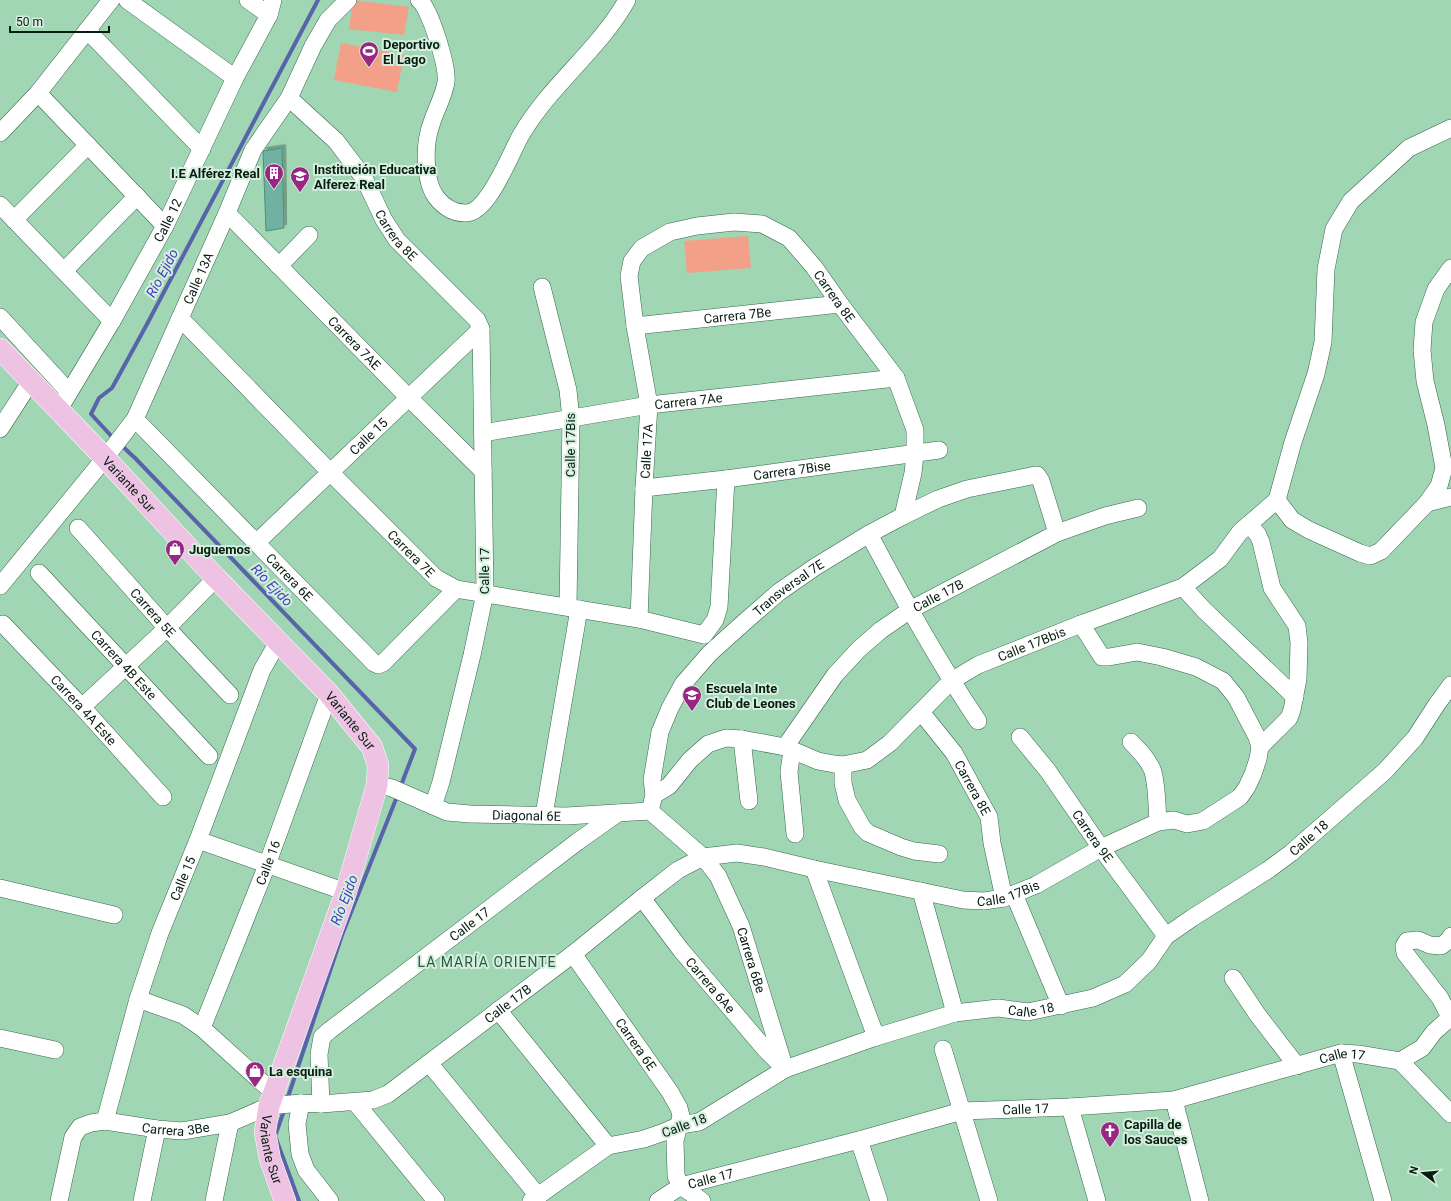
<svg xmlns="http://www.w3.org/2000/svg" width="1451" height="1201" viewBox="0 0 1451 1201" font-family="Roboto,sans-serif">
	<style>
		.green { fill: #f3a088 }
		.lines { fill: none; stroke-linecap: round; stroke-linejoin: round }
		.stream { stroke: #5764aa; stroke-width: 4 }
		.building { fill: #6fb1a1; stroke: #4c8e7f; filter: url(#shadow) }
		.minor-casing { stroke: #35674a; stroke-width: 18 }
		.major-casing { stroke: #fff; stroke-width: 22 }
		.minor { stroke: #fff; stroke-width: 17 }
		.major { stroke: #eec2e3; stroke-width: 21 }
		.labels { text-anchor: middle; stroke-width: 4; stroke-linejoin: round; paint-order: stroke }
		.poi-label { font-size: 13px; font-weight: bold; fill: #081d11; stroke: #d5efde; text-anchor: start }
		.street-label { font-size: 13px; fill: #081d11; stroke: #d5efde }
		.water-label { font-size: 14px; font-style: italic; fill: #4341ba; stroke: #d5efde }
		.neighbourhood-label { font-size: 14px; letter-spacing: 1px; fill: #285b3e; stroke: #d5efde }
	</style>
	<defs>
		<filter id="shadow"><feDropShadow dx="3.5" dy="-3.5" stdDeviation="0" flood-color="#0004"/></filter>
	</defs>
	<rect width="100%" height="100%" fill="#a0d6b4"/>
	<g class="green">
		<polygon points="353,0 409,7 404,35 349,29"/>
		<polygon points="341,43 404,55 397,92 334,80"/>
		<polygon points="748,236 751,268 687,273 684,241"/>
	</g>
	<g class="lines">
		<g class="stream">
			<polyline points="114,439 91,414 99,398 112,388 146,326 318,0"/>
			<polyline points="121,445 135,458 415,749 400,788"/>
			<polyline points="287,1100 342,935 398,794"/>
			<polyline points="285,1108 275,1136 299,1201"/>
		</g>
	</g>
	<polygon class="building" points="282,148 284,228 266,231 263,151"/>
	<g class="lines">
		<defs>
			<g id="minor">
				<polyline points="127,0 235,78"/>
				<polyline points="248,0 269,15"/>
				<path d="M419,0C430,8 448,67 446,82C444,96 436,109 432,122C426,138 425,152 427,169C428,180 430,189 436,197C443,206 453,213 465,213C488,215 511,152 521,135C550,85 599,50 627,0"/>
				<polyline points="87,30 202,149"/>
				<polyline points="38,93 165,226"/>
				<path id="s1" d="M289,98L336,141L364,178L384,220L397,240L477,320L481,329L485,593L472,655L441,782L433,806"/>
				<polyline points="0,133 38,93 111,0"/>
				<polyline points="0,205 112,321"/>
				<path id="s2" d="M227,213L409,398L483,471"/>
				<polyline points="14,220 88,145"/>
				<polyline points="279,266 309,235"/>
				<polyline points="64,271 137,196"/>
				<polyline points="542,287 568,390 571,419 568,607"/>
				<polyline points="0,317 69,392"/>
				<path id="s3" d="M180,318L330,472L436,578L456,589L639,619L704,635"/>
				<path id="s4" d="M635,326L840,304"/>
				<path id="s5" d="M58,411L112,321L165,226L235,78L269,15L273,0"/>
				<path id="s6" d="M135,419L374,663L378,665L383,663L456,589"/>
				<polyline points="0,429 31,381"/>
				<path id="s7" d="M483,433L649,405L896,378"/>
				<path id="s8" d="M644,488L726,479L939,450"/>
				<polyline points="1277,500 1292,520 1309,530 1360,553 1370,556 1381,551 1427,503 1439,486 1444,468 1436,425 1425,381 1422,350 1424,322 1436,289 1451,268"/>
				<polyline points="1277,500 1293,442 1316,374 1323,342 1326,269 1334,229 1351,201 1409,148 1451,128"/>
				<polyline points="1427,503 1451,497"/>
				<polyline points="1249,524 1258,535 1261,542 1272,588 1297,626 1299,643 1298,679 1292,710 1289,718 1260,747"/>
				<path id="s9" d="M78,528L167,628L230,695"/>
				<path d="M869,534C903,598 937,660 978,721"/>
				<path id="s10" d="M256,543L481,329"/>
				<path id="s11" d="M39,573L209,756"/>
				<path id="s12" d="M0,586L105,458L135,419L227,213L253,150L289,98L313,46L328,20L348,0"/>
				<polyline points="1183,587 1204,610 1295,697"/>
				<path id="s13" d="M639,619L644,488L649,405L635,326L629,276L632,261L642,248L670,232L697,226L734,222L762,224L789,238L814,267L840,304L896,378L915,430V454L913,473L903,516"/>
				<path id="s14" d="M3,624L82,707L163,797"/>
				<polyline points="704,635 715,620 719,607 726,479"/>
				<polyline points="82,707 167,628 216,578"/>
				<path id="s15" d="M921,712L954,753L989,817L992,843L1004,898"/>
				<path id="s16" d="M1020,737L1048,771L1101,848L1166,936"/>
				<polyline points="742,739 749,801"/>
				<path d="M1131,742C1139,750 1147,758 1152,769C1157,781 1157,809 1158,822"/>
				<path id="s17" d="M785,747L835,675L859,649L881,630L910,610L1057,533L1105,516L1138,508"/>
				<polyline points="792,750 789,772 795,834"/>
				<polyline points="843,765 843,783 847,800 862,827 868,833 901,847 914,851 939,854"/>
				<path id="s18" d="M377,785L392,788L447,812L470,814L566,816L650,811"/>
				<path id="s19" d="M654,795L669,786L690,760L708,744L726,738L742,739L785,747L818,761L834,764L843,765L867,760L890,743L951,681L978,665L1081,624L1183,587L1220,559L1240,532L1277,500"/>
				<path id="s20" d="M650,811L654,795L652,780L660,732L670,708L683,684L710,653L749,618L779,592L815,567L869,534L903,516L938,499L967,489L1031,476L1037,475L1041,481L1057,533"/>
				<path id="s21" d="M650,811L703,857L718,876L741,926L785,1069"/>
				<polyline points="544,815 579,609"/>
				<polyline points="198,840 346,892"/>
				<polyline points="814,869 876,1037"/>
				<polyline points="0,888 114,915"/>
				<polyline points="921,891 955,1013"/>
				<polyline points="1014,894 1061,1006"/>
				<path id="s22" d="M642,898L681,950L765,1049L785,1069"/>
				<path id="s23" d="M573,954L670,1092L679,1108L681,1116L675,1141L676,1176L681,1186L702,1201"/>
				<polyline points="1233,978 1257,1014 1297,1066"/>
				<polyline points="138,999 183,1015 202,1028 274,1093"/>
				<polyline points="498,1010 608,1146"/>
				<polyline points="1450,1017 1440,998 1405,953 1404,946 1407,941 1418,940 1430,945 1441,946 1449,940 1451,936"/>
				<path id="s24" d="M202,1028L267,865L329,694"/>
				<polyline points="0,1038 55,1050"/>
				<polyline points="943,1049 989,1201"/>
				<polyline points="1341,1053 1383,1201"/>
				<polyline points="1400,1061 1451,1114"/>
				<polyline points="1400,1061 1422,1048 1434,1032 1451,1017"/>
				<polyline points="429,1063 538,1196"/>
				<polyline points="1174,1100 1200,1201"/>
				<polyline points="355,1102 436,1201"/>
				<polyline points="301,1103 297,1124 300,1154 306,1170 330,1201"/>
				<path id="s25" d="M321,1104L319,1054L322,1037L330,1030L577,842L618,813"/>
				<polyline points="1070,1107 1097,1201"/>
				<path id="s26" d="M105,1121L138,999L160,933L198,840L262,670L278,642"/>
				<polyline points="859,1140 879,1201"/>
				<path id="s27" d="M59,1201L73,1137L80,1127L91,1123L105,1121L157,1129L182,1131L230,1123L269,1106L301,1103L321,1104L373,1100L388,1094L573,954L642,898L678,870L703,857L737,853L764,857L814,869L963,900L984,901L1004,898L1014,894L1036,885L1101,848L1158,822L1174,820L1187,824L1203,821L1240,797L1247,787L1253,774L1258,759L1260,747L1257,737L1236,697L1223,681L1196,667L1162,657L1137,652L1109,657H1102L1081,624"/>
				<polyline points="142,1201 157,1129"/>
				<polyline points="214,1201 230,1123"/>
				<path id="s28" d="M531,1201L608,1146L644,1139L664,1132L680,1125L699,1122L785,1069L876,1037L955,1013L998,1008L1028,1012L1093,998L1125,984L1149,961L1166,936L1192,918L1268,870L1291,853L1385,771L1415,738L1437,704L1451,685"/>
				<path id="s29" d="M658,1201L681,1186L859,1140L962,1111L1070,1107L1174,1100L1341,1053L1358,1054L1400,1061"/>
			</g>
			<g id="major">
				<path id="s30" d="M0,349L105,458L216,578L329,694L372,747L378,765L377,785L346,892L269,1106L265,1132L270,1159L285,1201"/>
			</g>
		</defs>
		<use href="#minor" class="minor-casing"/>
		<use href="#major" class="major-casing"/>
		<use href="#minor" class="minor"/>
		<use href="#major" class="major"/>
	</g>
	<defs>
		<symbol id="stadium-pin" viewBox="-11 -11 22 30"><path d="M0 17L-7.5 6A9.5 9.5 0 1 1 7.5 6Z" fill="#992683" stroke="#d5efde"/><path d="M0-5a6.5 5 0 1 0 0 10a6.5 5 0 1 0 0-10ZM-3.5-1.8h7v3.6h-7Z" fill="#fff"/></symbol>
		<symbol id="building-pin" viewBox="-11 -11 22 30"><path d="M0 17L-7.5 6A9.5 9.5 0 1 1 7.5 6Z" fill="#992683" stroke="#d5efde"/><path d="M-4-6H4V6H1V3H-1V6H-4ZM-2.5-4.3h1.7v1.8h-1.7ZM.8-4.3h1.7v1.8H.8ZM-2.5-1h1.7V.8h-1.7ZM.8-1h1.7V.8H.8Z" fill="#fff"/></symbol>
		<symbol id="school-pin" viewBox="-11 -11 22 30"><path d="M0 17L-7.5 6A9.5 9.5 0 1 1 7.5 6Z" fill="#992683" stroke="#d5efde"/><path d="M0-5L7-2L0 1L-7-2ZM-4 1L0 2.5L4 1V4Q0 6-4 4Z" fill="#fff"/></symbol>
		<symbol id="shop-pin" viewBox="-11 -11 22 30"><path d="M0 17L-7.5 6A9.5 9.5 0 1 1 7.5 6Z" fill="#992683" stroke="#d5efde"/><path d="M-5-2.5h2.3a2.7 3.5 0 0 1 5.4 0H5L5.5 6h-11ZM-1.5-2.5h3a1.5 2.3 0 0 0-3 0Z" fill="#fff"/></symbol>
		<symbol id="church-pin" viewBox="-11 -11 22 30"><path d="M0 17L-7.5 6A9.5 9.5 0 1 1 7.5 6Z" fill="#992683" stroke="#d5efde"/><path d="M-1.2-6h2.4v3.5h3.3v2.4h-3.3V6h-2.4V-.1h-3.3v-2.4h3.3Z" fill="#fff"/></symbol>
	</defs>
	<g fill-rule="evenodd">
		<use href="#stadium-pin" x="358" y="40" width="22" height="30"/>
		<use href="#building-pin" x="263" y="162" width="22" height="30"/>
		<use href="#school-pin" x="289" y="165" width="22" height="30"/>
		<use href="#shop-pin" x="164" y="538" width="22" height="30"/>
		<use href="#school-pin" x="681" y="684" width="22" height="30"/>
		<use href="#shop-pin" x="244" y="1060" width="22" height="30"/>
		<use href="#church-pin" x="1099" y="1120" width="22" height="30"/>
	</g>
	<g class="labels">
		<g class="poi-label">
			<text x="383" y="49">Deportivo<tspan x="383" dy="15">El Lago</tspan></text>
			<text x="314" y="174">Institución Educativa<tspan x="314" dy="15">Alferez Real</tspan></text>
			<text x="260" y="178" text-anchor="end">I.E Alférez Real</text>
			<text x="189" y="554">Juguemos</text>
			<text x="706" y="693">Escuela Inte<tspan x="706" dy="15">Club de Leones</tspan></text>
			<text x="269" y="1076">La esquina</text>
			<text x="1124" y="1129">Capilla de<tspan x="1124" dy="15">los Sauces</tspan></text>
		</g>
		<g class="street-label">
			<text dy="5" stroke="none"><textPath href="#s5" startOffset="220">Calle 12</textPath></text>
			<text dy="5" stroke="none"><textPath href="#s1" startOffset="176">Carrera 8E</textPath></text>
			<text dy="5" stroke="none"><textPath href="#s12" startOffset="369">Calle 13A</textPath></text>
			<text dy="5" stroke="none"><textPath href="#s13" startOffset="606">Carrera 8E</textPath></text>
			<text dy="5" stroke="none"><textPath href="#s4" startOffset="103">Carrera 7Be</textPath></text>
			<text dy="5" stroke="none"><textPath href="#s2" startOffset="182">Carrera 7AE</textPath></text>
			<text dy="5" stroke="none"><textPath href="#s7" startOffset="208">Carrera 7Ae</textPath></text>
			<text dy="5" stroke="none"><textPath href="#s10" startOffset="155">Calle 15</textPath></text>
			<text transform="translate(570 445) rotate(-90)" y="5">Calle 17Bis</text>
			<text dy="5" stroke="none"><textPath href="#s13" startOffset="168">Calle 17A</textPath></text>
			<text dy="5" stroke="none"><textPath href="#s8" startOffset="149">Carrera 7Bise</textPath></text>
			<text dy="5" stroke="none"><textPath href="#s30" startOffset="187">Variante Sur</textPath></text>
			<text dy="5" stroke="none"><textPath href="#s3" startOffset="330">Carrera 7E</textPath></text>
			<text transform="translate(484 571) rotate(-90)" y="5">Calle 17</text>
			<text dy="5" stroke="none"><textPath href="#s6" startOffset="221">Carrera 6E</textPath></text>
			<text dy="5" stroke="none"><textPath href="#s20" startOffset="277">Transversal 7E</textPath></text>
			<text dy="5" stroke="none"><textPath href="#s17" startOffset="219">Calle 17B</textPath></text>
			<text dy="5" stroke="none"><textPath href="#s9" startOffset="113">Carrera 5E</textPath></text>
			<text dy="5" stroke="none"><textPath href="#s19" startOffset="444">Calle 17Bbis</textPath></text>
			<text dy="5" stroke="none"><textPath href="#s11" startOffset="125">Carrera 4B Este</textPath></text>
			<text dy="5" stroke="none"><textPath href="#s14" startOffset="118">Carrera 4A Este</textPath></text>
			<text dy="5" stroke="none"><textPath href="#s30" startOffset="511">Variante Sur</textPath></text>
			<text dy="5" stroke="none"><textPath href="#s15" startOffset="92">Carrera 8E</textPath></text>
			<text dy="5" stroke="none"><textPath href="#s18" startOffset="155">Diagonal 6E</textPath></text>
			<text dy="5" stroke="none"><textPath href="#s16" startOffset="123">Carrera 9E</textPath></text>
			<text dy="5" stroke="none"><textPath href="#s28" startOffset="881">Calle 18</textPath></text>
			<text dy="5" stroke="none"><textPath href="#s24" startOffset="178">Calle 16</textPath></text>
			<text dy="5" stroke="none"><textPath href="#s26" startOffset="255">Calle 15</textPath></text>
			<text dy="5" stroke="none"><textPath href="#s27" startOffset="1099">Calle 17Bis</textPath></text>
			<text dy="5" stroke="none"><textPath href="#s25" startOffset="253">Calle 17</textPath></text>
			<text dy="5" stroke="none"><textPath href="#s21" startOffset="185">Carrera 6Be</textPath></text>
			<text dy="5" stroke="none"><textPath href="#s22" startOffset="111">Carrera 6Ae</textPath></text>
			<text dy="5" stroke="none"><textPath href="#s27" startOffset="543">Calle 17B</textPath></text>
			<text dy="5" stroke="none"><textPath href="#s28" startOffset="546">Calle 18</textPath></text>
			<text dy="5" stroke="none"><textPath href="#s23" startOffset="110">Carrera 6E</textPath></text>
			<text dy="5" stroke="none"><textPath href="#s29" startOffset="705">Calle 17</textPath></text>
			<text dy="5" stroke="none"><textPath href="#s29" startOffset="382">Calle 17</textPath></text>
			<text dy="5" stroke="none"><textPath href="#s27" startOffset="175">Carrera 3Be</textPath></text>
			<text transform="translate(684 1125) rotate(-20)" y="5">Calle 18</text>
			<text dy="5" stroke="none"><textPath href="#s30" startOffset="967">Variante Sur</textPath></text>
			<text dy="5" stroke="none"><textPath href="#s29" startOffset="58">Calle 17</textPath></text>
		</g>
		<g class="water-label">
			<text transform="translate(162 273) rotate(-62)" y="5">Río Ejido</text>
			<text transform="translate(272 585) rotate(46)" y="5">Río Ejido</text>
			<text transform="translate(344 900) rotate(-69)" y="5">Río Ejido</text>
		</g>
		<g class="neighbourhood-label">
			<text x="487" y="967">LA MARÍA ORIENTE</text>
		</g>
	</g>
	<g transform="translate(1423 1173) rotate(286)" stroke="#d5efde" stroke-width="3" paint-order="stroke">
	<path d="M0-3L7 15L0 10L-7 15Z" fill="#081d11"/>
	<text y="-6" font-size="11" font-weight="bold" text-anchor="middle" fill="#081d11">N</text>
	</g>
	<path d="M10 26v6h99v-6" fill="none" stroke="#081d11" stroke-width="2"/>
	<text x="16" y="26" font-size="12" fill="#081d11" stroke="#d5efde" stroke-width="3" paint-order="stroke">50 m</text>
</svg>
